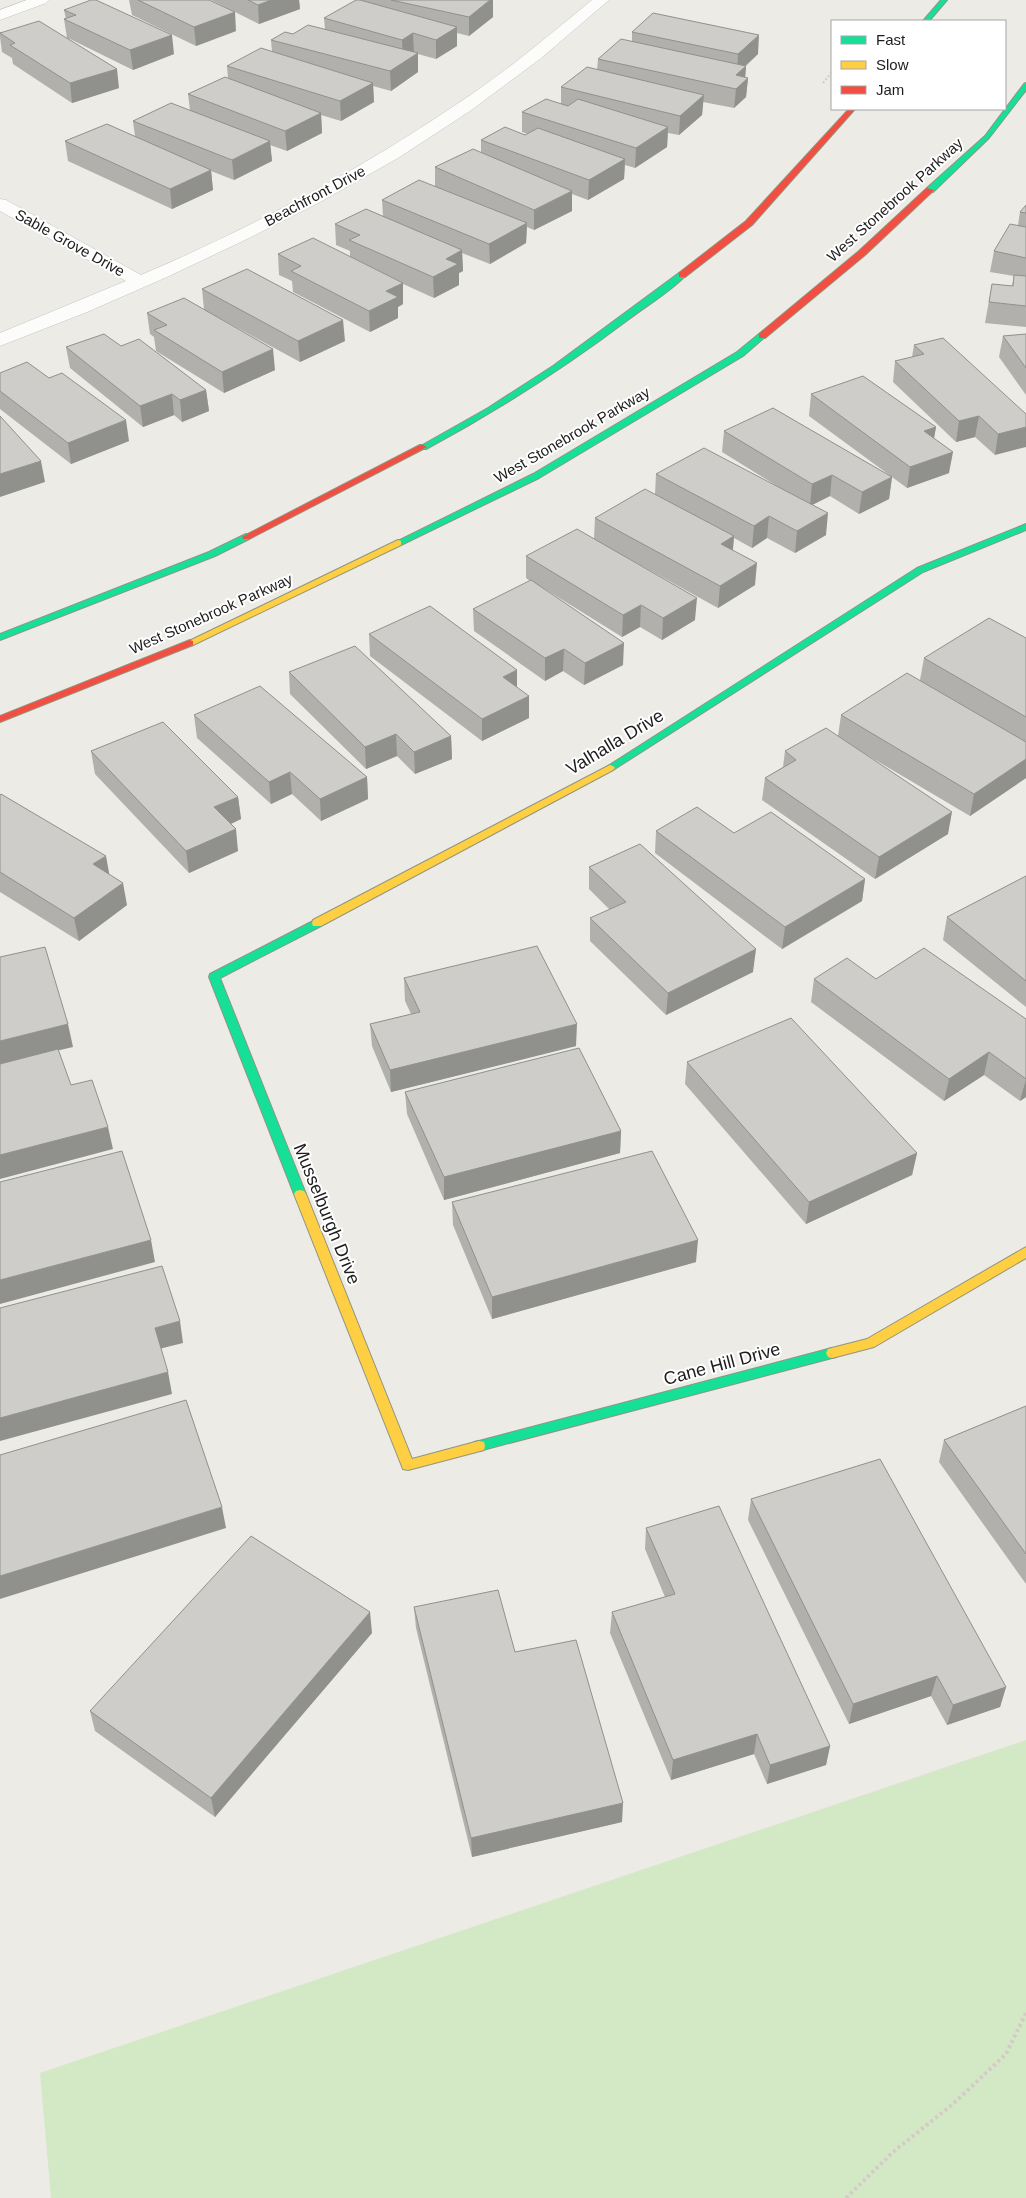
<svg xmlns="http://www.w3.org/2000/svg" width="1026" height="2198" viewBox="0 0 1026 2198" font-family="Arial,sans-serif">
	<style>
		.grass { fill: #d3e9c6 }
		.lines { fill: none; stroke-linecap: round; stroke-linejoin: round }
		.street-casing { stroke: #c4c4c2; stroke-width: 1 }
		.fast-casing { stroke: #90957f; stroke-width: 2 }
		.slow-casing { stroke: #90957f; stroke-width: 2 }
		.jam-casing { stroke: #90957f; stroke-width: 2 }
		.path-far1 { stroke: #d5cbc6; stroke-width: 2; stroke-dasharray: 2 2; stroke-linecap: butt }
		.path { stroke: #d5cbc6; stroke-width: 4; stroke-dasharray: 3 3; stroke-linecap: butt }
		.street { fill: #fcfcfb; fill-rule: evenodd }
		.fast { fill: #16e098; fill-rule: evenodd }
		.slow { fill: #ffcf43; fill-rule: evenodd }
		.jam { fill: #f24e42; fill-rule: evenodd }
		.wall { fill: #b1b0ad }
		.shaded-wall { fill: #90908d }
		.building { fill: #cecdc9; stroke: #90908d }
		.labels { text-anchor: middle; stroke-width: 4; stroke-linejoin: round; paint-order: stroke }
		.far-street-label { font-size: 15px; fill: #1d1d1d; stroke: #fff }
		.street-label { font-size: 18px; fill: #1d1d1d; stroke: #fff }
	</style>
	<rect width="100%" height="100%" fill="#ecebe6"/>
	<polygon class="grass" points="1026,1740 1026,2198 51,2198 40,2073"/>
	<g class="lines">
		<defs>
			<g id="street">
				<polygon points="27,0 49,0 46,3 0,20 0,10"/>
				<path d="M592,0H609L540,59L470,111L398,158L322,201L245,240L167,277L87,312L0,346V333L126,281L0,211V199L6,200L141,275C251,228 358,171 457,104C505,73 548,36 592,0Z"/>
			</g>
			<g id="fast">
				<polygon points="941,0 947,0 929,21 923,21"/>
				<polygon points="1026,83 1026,90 989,138 933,192 927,192 927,188 985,136 1024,84"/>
				<path d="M679,273L686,275C670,292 647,305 629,319C564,368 497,411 426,449H423L419,447L488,408L553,366Z"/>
				<polygon points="759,334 766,336 743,356 539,478 401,545 395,545 394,543 533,474 737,352"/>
				<polygon points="1026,524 1026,530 923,572 613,770 607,770 605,768 917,568"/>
				<polygon points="246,534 249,535 249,539 215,556 0,640 0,634 209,552"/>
				<polygon points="317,919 321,920 322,923 321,926 220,978 306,1194 304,1197 296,1197 294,1194 209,977 210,974"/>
				<polygon points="832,1348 836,1349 838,1353 836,1357 832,1358 479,1451 474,1450 473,1446 474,1442 479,1441"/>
			</g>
			<g id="slow">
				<polygon points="398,540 401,541 401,545 193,645 190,646 185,643"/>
				<polygon points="610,765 613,766 615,768 613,770 321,926 313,926 312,923 313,920"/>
				<polygon points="300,1190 304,1191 306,1194 412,1459 479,1441 484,1442 485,1446 484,1450 408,1470 403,1469 294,1194 296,1191"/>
				<polygon points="1026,1247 1026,1258 874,1347 832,1358 828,1357 826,1353 828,1349 867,1339"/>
			</g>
			<g id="jam">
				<polygon points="849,109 855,109 752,225 685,277 679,277 679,273 746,221"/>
				<polygon points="927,188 934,190 865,255 765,338 759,338 759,334 859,251"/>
				<polygon points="420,445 423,445 427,447 249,539 243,539 242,537"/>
				<polygon points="190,640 193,641 193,645 0,722 0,716"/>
			</g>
		</defs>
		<use href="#street" class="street-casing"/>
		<use href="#fast" class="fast-casing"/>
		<use href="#slow" class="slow-casing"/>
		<use href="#jam" class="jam-casing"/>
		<polyline class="path-far1" points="823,83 832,72"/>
		<polyline class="path" points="846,2198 893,2152 953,2104 1006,2054 1026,2013"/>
		<use href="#street" class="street"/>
		<use href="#fast" class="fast"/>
		<use href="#slow" class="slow"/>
		<use href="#jam" class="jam"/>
	</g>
	<g class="wall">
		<polygon points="129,0 209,0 236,31 196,46 132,15"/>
		<polygon points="211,0 299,0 300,9 259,24"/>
		<polygon points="362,0 493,0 493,17 469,36 457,33 457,46 436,59 418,54 418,72 391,91 373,86 374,102 341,121 321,115 322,133 287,151 270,145 272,161 234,180 211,171 213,190 172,209 68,161 65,141 135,136 133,121 190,110 188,94 228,78 227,66 272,52 271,40 293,34 325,29 324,18 363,1"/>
		<polygon points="64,10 174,54 133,70 68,38 119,88 72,103 13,64 12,58 2,52 0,37 0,32 67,38 64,19 66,19"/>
		<polygon points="632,32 758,54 746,66 745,77 748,78 746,97 734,108 703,102 702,115 679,135 668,133 667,147 635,168 625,165 624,179 588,200 572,194 572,211 534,230 527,227 526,243 490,264 462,253 463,271 459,273 459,285 434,298 403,284 403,304 398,307 398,318 370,332 293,292 292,281 279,275 278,254 350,257 350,251 336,245 335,224 383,216 382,200 435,186 435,167 481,152 481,140 525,135 528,134 522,132 522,112 561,104 561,87 597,70 598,59 632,41"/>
		<polygon points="1026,205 1026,327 985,323 992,284 1012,286 1014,276 990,272 994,251 1018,225 1020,212"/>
		<polygon points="202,289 345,341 300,362 210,313 275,370 224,393 156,351 154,337 150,334 147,313 204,309"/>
		<polygon points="1026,334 1026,395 999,357 1003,336"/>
		<polygon points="914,345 1026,414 995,455 975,437 956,442 893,382 895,361 912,357"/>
		<polygon points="121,346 206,390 209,411 182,422 174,415 143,427 70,368 66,347"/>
		<polygon points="0,373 49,378 129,441 71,464 0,409"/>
		<polygon points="811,394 936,427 934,438 949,473 907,488 809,416"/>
		<polygon points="724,431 892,477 889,499 859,514 830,496 812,505 826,535 795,553 767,538 752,548 734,538 733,550 755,585 718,608 624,556 695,620 662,640 640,627 622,637 540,586 623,665 584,685 563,671 545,681 474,631 473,609 530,581 526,578 526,556 594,539 595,518 655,495 656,474 782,489 722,452"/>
		<polygon points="369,634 517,670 517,687 529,718 482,741 370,656"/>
		<polygon points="1026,638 1026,778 970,816 850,745 948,834 875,879 762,800 765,778 783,767 785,751 838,736 841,715 920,680 924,658"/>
		<polygon points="289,672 451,736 452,759 415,774 397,756 366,769 290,694"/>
		<polygon points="194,715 367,777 368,799 321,821 292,794 271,804 197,738"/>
		<polygon points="91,751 238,797 241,819 231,824 238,851 189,873 95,774"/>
		<polygon points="0,795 109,874 127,905 79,941 0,892"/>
		<polygon points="656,831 734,833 865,879 862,901 782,949 655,853"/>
		<polygon points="589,867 753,972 666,1015 590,941 590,918 610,910 589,889"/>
		<polygon points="1026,876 1026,1007 943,940 947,917"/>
		<polygon points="404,978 576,1046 391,1092 372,1046 370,1024 411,1014 405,1001"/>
		<polygon points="814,979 876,979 1026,1019 1026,1097 1020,1101 984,1075 944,1101 811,1002"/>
		<polygon points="687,1062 917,1153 912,1175 806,1224 685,1084"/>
		<polygon points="405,1092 621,1131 620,1153 444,1200 407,1114"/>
		<polygon points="452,1202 696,1262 492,1319 453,1225"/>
		<polygon points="1026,1406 1026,1584 939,1462 944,1440"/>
		<polygon points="751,1499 1006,1687 1000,1707 947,1725 931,1696 849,1724 748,1520"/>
		<polygon points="646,1528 830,1746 826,1765 767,1784 754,1754 671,1780 610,1633 612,1612 665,1597 645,1549"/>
		<polygon points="414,1607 515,1652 622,1822 472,1857 416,1628"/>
		<polygon points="372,1633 215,1817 95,1731 90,1711"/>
	</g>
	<g class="shaded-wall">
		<polygon points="271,0 299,0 300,9 259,24 258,5"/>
		<polygon points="490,0 493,0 493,17 469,36 469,17"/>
		<polygon points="235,12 236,31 196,46 194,27"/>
		<polygon points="457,27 457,46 436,59 436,40"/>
		<polygon points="413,33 414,52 403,59 402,40"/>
		<polygon points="172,35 174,54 133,70 130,50"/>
		<polygon points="759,35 758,54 737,73 738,54"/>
		<polygon points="418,53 418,72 391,91 390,71"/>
		<polygon points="746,66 745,80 748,78 746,97 734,108 736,89 736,75"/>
		<polygon points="117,69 119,88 72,103 70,83"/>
		<polygon points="373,83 374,102 341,121 340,101"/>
		<polygon points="704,95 702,115 679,135 680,116"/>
		<polygon points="321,113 322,133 287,151 285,131"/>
		<polygon points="668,127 667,147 635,168 636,148"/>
		<polygon points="270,141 272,161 234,180 232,160"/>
		<polygon points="625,159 624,179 588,200 589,180"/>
		<polygon points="211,170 213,190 172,209 170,189"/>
		<polygon points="572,191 572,211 534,230 534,210"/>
		<polygon points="527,223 526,243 490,264 489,244"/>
		<polygon points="462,250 463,271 459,273 459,285 434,298 433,277 446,259"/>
		<polygon points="403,283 403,304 398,307 398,318 370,332 369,311 386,291"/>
		<polygon points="343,320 345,341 300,362 298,341"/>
		<polygon points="273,349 275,370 224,393 222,372"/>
		<polygon points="206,390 209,411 182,422 180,400"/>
		<polygon points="172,394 174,415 143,427 140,406"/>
		<polygon points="979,416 975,437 956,442 959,421"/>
		<polygon points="126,420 129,441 71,464 68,443"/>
		<polygon points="936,427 932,449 924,431"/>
		<polygon points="1026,427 1026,447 995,455 998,434"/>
		<polygon points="953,452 949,473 907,488 910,467"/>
		<polygon points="41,461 45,482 0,497 0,474"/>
		<polygon points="832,475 830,496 810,506 812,484"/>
		<polygon points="892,477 889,499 859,514 862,492"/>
		<polygon points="828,513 826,535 795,553 797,531"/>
		<polygon points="769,516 767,538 752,548 754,526"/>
		<polygon points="734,536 732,558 721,544"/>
		<polygon points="757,563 755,585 718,608 720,586"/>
		<polygon points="697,598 695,620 662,640 663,618"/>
		<polygon points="641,605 640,627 622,637 623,615"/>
		<polygon points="624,643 623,665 584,685 585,663"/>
		<polygon points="564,649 563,671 545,681 545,658"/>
		<polygon points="517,670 517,692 503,677"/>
		<polygon points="529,696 529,718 482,741 482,719"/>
		<polygon points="396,734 397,756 366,769 365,747"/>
		<polygon points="451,736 452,759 415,774 414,752"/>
		<polygon points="1026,759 1026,778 970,816 974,794"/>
		<polygon points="290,772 292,794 271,804 269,782"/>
		<polygon points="367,777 368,799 321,821 320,799"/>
		<polygon points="238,797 241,819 217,830 214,807"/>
		<polygon points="952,812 948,834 875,879 879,857"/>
		<polygon points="236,829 238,851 189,873 186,851"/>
		<polygon points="106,856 110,878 93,864"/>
		<polygon points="865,879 862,901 782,949 785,927"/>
		<polygon points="123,883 127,905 79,941 74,918"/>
		<polygon points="756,949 753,972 666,1015 668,993"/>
		<polygon points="68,1024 73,1047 0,1064 0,1041"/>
		<polygon points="577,1024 576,1046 391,1092 390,1070"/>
		<polygon points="989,1052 984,1075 944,1101 949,1079"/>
		<polygon points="1026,1079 1026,1097 1020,1101"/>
		<polygon points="108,1127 113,1149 0,1179 0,1155"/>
		<polygon points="621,1131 620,1153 444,1200 444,1177"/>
		<polygon points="917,1153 912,1175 806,1224 809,1202"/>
		<polygon points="151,1240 155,1262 0,1304 0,1280"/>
		<polygon points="698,1240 696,1262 492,1319 492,1297"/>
		<polygon points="180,1321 183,1343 159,1349 155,1328"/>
		<polygon points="168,1372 172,1394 0,1441 0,1418"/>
		<polygon points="222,1507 226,1528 0,1599 0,1576"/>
		<polygon points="370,1612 372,1633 215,1817 211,1798"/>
		<polygon points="937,1676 931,1696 849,1724 853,1704"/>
		<polygon points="1006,1687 1000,1707 947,1725 953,1705"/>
		<polygon points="757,1734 754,1754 671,1780 673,1760"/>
		<polygon points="830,1746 826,1765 767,1784 770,1765"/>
		<polygon points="623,1803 622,1822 472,1857 471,1838"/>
	</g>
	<g class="building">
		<polygon points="91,0 96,0 172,35 130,50 64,19 76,15 64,10"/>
		<polygon points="138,0 209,0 235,12 194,27"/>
		<polygon points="248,0 271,0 258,5"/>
		<polygon points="356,0 360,0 457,27 436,40 413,33 402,40 324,18"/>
		<polygon points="391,0 490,0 469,17"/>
		<polygon points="653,13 759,35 738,54 632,32"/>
		<polygon points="39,21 117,69 70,83 10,45 15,43 0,33"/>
		<polygon points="308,25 418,53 390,71 271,40 285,32 293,34"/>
		<polygon points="621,39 746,66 736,75 748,78 736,89 598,59"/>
		<polygon points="261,48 373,83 340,101 227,66"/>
		<polygon points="587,67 704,95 680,116 561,87"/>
		<polygon points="225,77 321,113 285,131 188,94"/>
		<polygon points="546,99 568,106 578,99 668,127 636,148 522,112"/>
		<polygon points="171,103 270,141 232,160 133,121"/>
		<polygon points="107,124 211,170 170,189 65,141"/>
		<polygon points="505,127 525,135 538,128 625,159 589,180 481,140"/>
		<polygon points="473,149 572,191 534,210 435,167"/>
		<polygon points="419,180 527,223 489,244 382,200"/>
		<polygon points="1026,205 1026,213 1020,212"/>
		<polygon points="366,209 462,250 446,259 458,264 433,277 349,240 360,235 335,224"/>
		<polygon points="1010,224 1026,227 1026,258 994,251"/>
		<polygon points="313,238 403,283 386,291 398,297 369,311 291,271 301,266 278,254"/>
		<polygon points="247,269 343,320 298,341 202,289"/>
		<polygon points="1014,275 1026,276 1026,306 989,302 992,284 1013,286"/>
		<polygon points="184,298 273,349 222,372 154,330 167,325 147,313"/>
		<polygon points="104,334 121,346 139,339 206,390 180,400 172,394 140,406 66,347"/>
		<polygon points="1026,334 1026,368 1003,336"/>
		<polygon points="943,338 1026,414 1026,427 998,434 979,416 959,421 895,361 924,354 914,345"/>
		<polygon points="27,362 49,378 62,373 126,420 68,443 0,391 0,373"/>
		<polygon points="863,376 936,427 924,431 953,452 910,467 811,394"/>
		<polygon points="773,408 892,477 862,492 832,475 812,484 724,431"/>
		<polygon points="0,416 41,461 0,474"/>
		<polygon points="704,448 828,513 797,531 769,516 754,526 656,474"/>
		<polygon points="645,489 734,536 721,544 757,563 720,586 595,518"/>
		<polygon points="577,529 697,598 663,618 641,605 623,615 526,556"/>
		<polygon points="531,580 624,643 585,663 564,649 545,658 473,609"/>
		<polygon points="430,606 517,670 503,677 529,696 482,719 369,634"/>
		<polygon points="989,618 1026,638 1026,717 924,658"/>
		<polygon points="355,646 451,736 414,752 396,734 365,747 289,672"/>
		<polygon points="907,673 1026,742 1026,759 974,794 841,715"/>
		<polygon points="260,686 367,777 320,799 290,772 269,782 194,715"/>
		<polygon points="163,722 238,797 214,807 236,829 186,851 91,751"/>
		<polygon points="826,728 952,812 879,857 765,778 796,760 785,751"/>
		<polygon points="1,794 106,856 93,864 123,883 74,918 0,872 0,795"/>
		<polygon points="697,807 734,833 771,812 865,879 785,927 656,831"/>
		<polygon points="640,844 756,949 668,993 590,918 626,902 589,867"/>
		<polygon points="1026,876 1026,981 947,917"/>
		<polygon points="537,946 577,1024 390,1070 370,1024 420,1012 404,978"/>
		<polygon points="45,947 68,1024 0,1041 0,957"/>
		<polygon points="924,948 1026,1019 1026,1079 989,1052 949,1079 814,979 847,958 876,979"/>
		<polygon points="791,1018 917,1153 809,1202 687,1062"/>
		<polygon points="579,1048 621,1131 444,1177 405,1092"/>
		<polygon points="58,1049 71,1085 92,1080 108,1127 0,1155 0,1064"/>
		<polygon points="122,1151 151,1240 0,1280 0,1182"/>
		<polygon points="652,1151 698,1240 492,1297 452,1202"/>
		<polygon points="162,1266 180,1321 155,1328 168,1372 0,1418 0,1308"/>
		<polygon points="186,1400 222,1507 0,1576 0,1455"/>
		<polygon points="1026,1406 1026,1554 944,1440"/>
		<polygon points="880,1459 1006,1687 953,1705 937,1676 853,1704 751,1499"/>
		<polygon points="719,1506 830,1746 770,1765 757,1734 673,1760 612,1612 675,1594 646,1528"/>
		<polygon points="251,1536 370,1612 211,1798 90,1711"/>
		<polygon points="498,1590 515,1652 576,1640 623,1803 471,1838 414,1607"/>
	</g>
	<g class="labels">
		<g class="far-street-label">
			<text transform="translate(315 196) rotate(-28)" y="5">Beachfront Drive</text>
			<text transform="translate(895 200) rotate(-42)" y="5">West Stonebrook Parkway</text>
			<text transform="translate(70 243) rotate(29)" y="5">Sable Grove Drive</text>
			<text transform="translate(572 435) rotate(-30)" y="5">West Stonebrook Parkway</text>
			<text transform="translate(211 614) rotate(-24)" y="5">West Stonebrook Parkway</text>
		</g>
		<g class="street-label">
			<text transform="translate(615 742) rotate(-31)" y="6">Valhalla Drive</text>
			<text transform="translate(327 1214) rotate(68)" y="6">Musselburgh Drive</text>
			<text transform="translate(722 1364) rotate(-15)" y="6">Cane Hill Drive</text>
		</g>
	</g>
	<rect x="831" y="20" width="175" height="90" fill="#ffffff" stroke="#a5a5a5"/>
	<rect x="841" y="36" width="25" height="8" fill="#16e098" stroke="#a5a5a5"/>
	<text x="876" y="45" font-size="15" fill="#1d1d1d">Fast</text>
	<rect x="841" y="61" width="25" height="8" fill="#ffcf43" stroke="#a5a5a5"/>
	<text x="876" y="70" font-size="15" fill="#1d1d1d">Slow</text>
	<rect x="841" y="86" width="25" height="8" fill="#f24e42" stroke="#a5a5a5"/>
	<text x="876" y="95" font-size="15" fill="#1d1d1d">Jam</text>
</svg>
